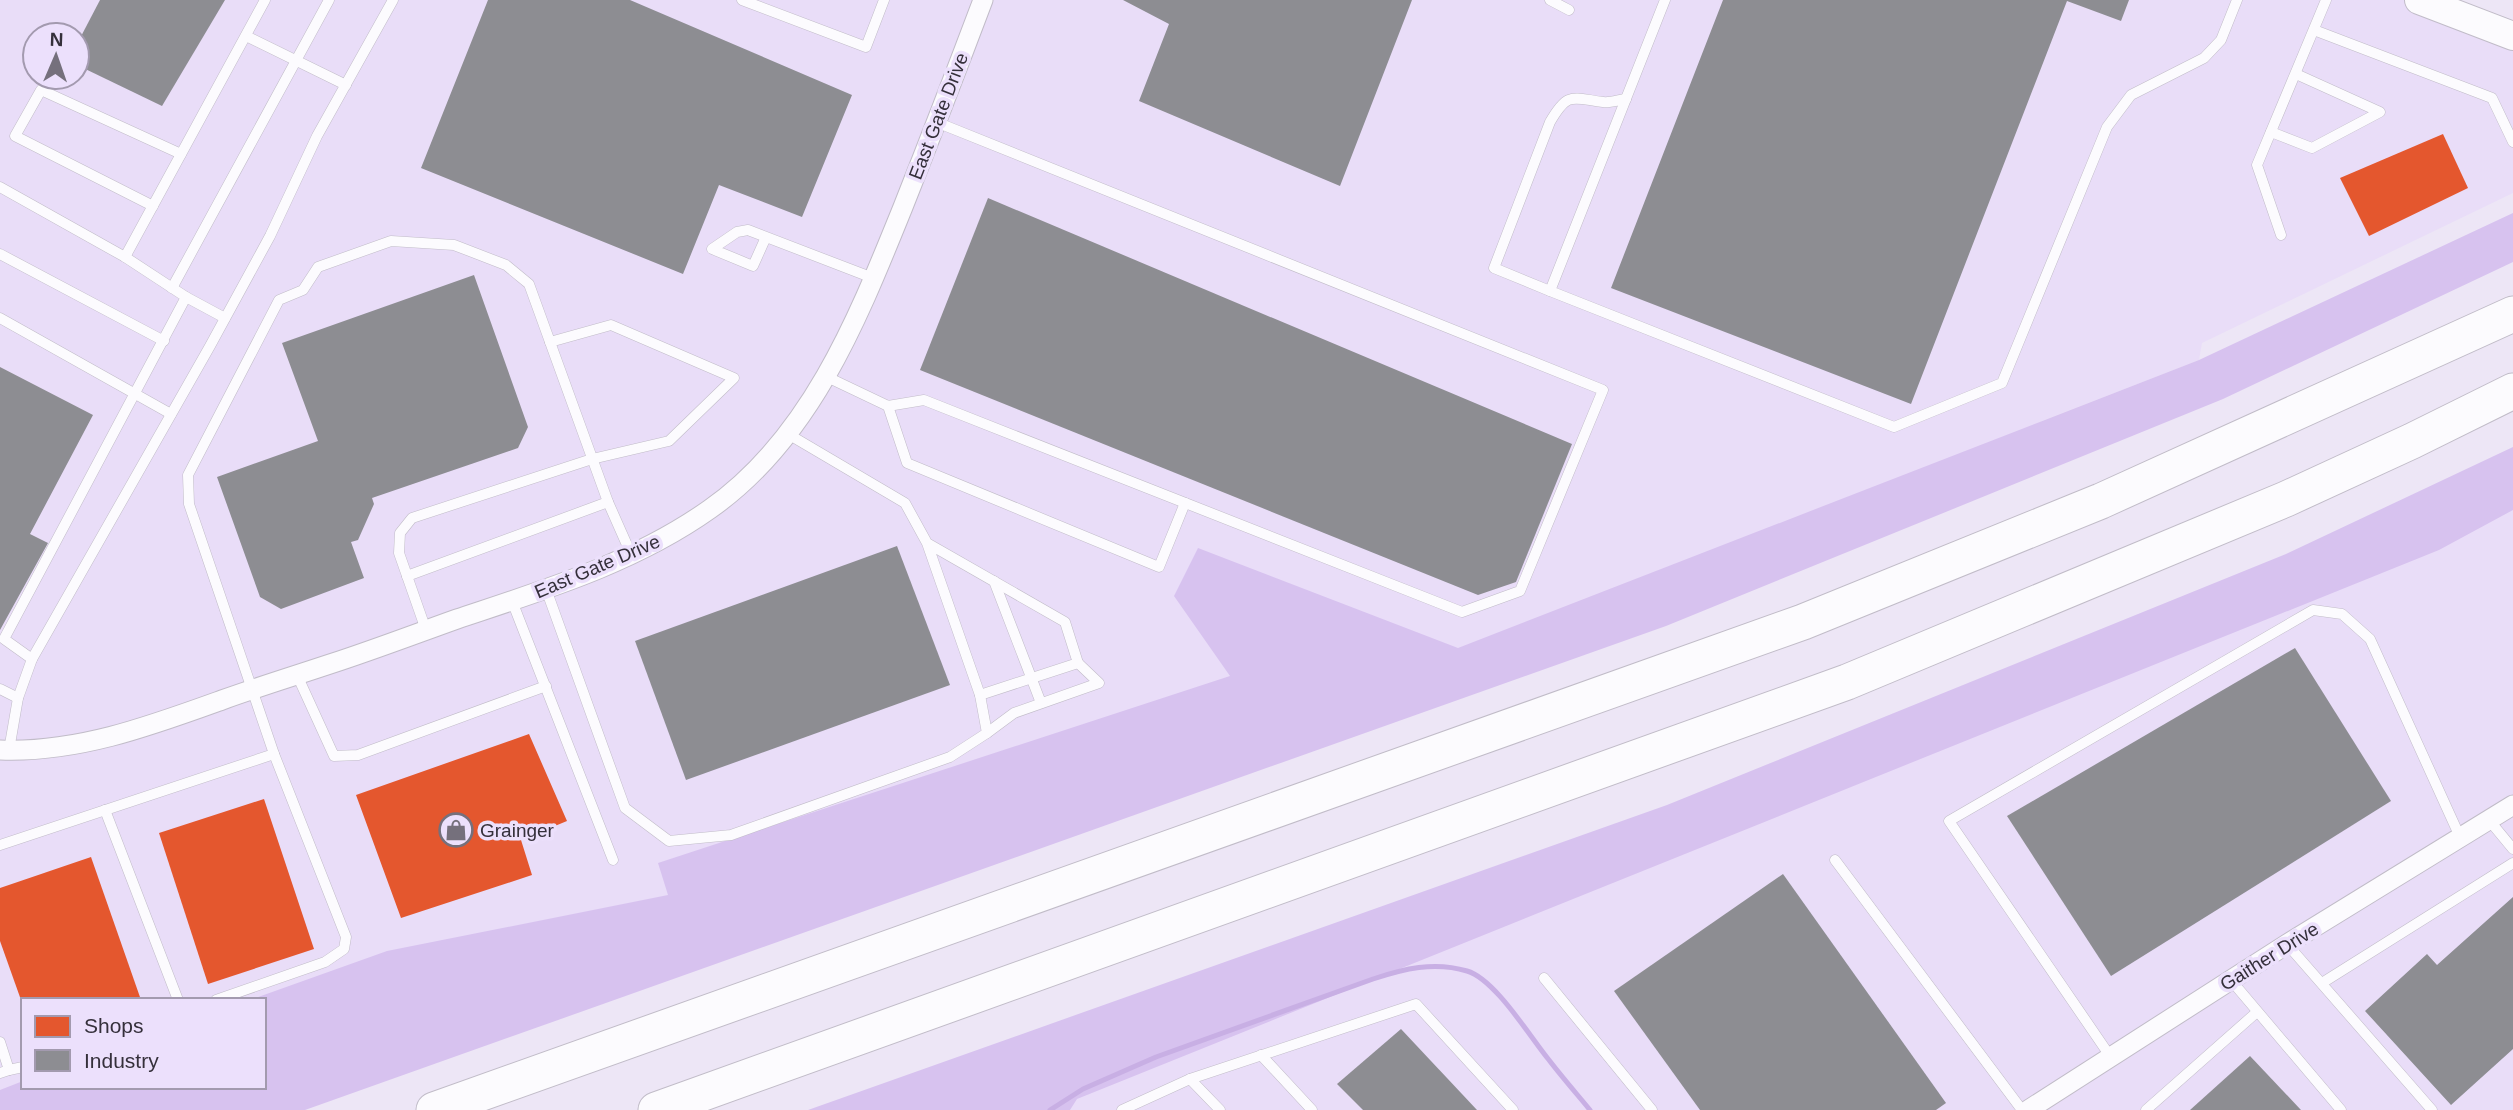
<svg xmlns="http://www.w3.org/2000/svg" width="2513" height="1110" viewBox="0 0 2513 1110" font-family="Arial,sans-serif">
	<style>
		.built { fill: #e9ddf8; fill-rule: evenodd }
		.forest { fill: #d7c2ef }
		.shops { fill: #e4572e }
		.industry { fill: #8d8d92 }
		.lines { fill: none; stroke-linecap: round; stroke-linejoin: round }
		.stream { stroke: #c8afe4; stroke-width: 5 }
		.lane-casing { stroke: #c1bcc8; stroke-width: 11 }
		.street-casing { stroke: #c1bcc8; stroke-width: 21 }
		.secondary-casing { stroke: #c1bcc8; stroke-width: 30 }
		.highway-casing { stroke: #c1bcc8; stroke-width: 37 }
		.lane { stroke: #fcfbfe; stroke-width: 10 }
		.street { stroke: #fcfbfe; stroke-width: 19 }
		.secondary { stroke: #fcfbfe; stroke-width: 28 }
		.highway { stroke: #fcfbfe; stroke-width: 35 }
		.labels { text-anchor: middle; stroke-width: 7; stroke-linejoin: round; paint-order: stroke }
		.street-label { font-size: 19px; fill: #35303b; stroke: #ece0fc }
		.poi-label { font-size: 19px; fill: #35303b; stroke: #ece0fc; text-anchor: start }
	</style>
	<rect width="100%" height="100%" fill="#ede6f6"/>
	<g class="built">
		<path d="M0,0H2425L2513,35V193L2202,343L2199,360L2042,421L1998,443L1289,717L264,1074V1000H23V1087L0,1110ZM35,35H77V77H35Z"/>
		<polygon points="2513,468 2513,1110 879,1110 1630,838"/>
	</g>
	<g class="forest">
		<polygon points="2513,213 2513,262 2223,399 1666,626 305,1110 0,1110 0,1090 23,1081 23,1087 264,1087 264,1000 250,1000 387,951 668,895 658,863 1230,676 1174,596 1198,548 1458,648 2199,360"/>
		<polygon points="2513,447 2513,510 2439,550 1077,1099 1070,1110 808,1110 1667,805 2286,554"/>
	</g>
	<g class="shops">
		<polygon points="2443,134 2468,188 2369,236 2340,178"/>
		<polygon points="529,734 567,821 521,840 532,875 401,918 356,795"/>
		<polygon points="264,799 314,949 208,984 159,833"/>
		<polygon points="91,857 141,1000 21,1000 0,941 0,888"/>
	</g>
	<g class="industry">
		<polygon points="100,0 225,0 162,106 77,65 77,44"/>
		<polygon points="488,0 630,0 852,95 802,217 719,185 683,274 421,168"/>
		<polygon points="1123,0 1412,0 1340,186 1139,101 1169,24"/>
		<polygon points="1723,0 2129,0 2121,21 2067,1 1911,404 1611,288"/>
		<polygon points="988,198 1572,444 1516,582 1478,595 920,370"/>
		<polygon points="474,275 528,427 518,448 372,498 374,504 358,540 351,542 364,578 281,609 260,597 217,477 318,441 282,343"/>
		<polygon points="0,367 93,415 30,534 48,543 0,630"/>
		<polygon points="897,546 950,685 686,780 635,641"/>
		<polygon points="2295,648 2391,801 2111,976 2007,816"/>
		<polygon points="1783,874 1946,1103 1936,1110 1700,1110 1614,991"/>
		<polygon points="2513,897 2513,1049 2451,1105 2365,1011 2427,954 2437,965"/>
		<polygon points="1401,1029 1477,1110 1363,1110 1337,1084"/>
		<polygon points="2250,1056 2301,1110 2190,1110"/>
	</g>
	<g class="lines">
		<path class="stream" d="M1050,1110L1083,1089L1156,1057L1373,979C1403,969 1434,961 1467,971C1495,979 1530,1037 1549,1060C1562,1077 1576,1093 1590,1110"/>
		<defs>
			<g id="lane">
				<polyline points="742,0 866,47 884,0"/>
				<polyline points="1550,0 1569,10"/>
				<polyline points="1665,0 1550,291 1894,427 2002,383 2107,127 2131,95 2204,58 2221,40 2237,0"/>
				<polyline points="2314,30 2492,98 2513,142"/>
				<polyline points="246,36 346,85"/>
				<polyline points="2271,132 2312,148 2380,112 2296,74"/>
				<polyline points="0,187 125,257 186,297 4,639 32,659 210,346 270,236 317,136 393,0"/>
				<polyline points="153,206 15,136 41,90 181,154"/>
				<polyline points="2281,235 2257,165 2326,0"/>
				<polyline points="766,237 753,266 712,249 737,232 748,230 873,278"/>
				<polyline points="0,254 164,341"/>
				<polyline points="125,257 265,0"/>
				<polyline points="172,288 329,0"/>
				<path d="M1550,291L1494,268L1550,122C1568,91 1572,98 1603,102C1610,103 1618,100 1626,99"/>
				<polyline points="186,297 225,318"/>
				<polyline points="0,318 171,414"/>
				<polyline points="825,376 888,406 924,400 1462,612 1520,591 1603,390 936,122"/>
				<polyline points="888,406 907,463 1159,567 1185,503"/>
				<polyline points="788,434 905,503 927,543 1065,622 1078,663 980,695 927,543"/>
				<polyline points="407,576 608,502"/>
				<polyline points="994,581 1041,703"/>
				<polyline points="546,589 625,808 669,841 731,835 950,757 987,733 980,695"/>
				<polyline points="512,601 613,860"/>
				<polyline points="426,630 399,553 400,533 412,518 592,459 669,441 734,378 611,325 550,342"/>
				<polyline points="297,675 334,756 358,755 546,686"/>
				<polyline points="0,689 18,698"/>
				<polyline points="987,733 1014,713 1099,683 1078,663"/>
				<polyline points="9,750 18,698 32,659"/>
				<polyline points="105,810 178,1000"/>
				<polyline points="2489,820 2513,849"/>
				<polyline points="0,845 274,754 189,504 188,475 279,300 303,290 318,267 391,241 454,245 506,265 529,284 608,502 631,554"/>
				<polyline points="1835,860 2022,1110"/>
				<polyline points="2287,944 2432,1110"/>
				<polyline points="1544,978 1652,1110"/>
				<polyline points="2230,979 2341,1110"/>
				<polyline points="2322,983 2513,863"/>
				<polyline points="216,1000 325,962 344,949 346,937 274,754"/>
				<polyline points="0,1042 9,1070 0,1073"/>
				<polyline points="1261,1055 1312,1110"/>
				<polyline points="2110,1056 1949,821 2313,610 2342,614 2370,639 2460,837"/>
				<polyline points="9,1070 23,1067"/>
				<polyline points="1190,1079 1220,1110"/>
				<polyline points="1122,1110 1190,1079 1416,1004 1513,1110"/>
				<polyline points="2146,1110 2257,1012"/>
			</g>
			<g id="street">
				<path d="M0,750C77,753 150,726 222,700C258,687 294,676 330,664C373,650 415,634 457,619C544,590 634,563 710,509C811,438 858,318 903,207C930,139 957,69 983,0"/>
				<polyline points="2028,1110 2287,944 2513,805"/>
			</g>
			<polyline id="secondary" points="2419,0 2513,36"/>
			<g id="highway">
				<polyline points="434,1110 1803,622 2101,501 2513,314"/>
				<polyline points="656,1110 1847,682 2286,499 2412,441 2513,391"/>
			</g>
		</defs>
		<use href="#lane" class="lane-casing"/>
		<use href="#street" class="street-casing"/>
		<use href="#secondary" class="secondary-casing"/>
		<use href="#highway" class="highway-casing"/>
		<use href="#lane" class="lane"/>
		<use href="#street" class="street"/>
		<use href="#secondary" class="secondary"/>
		<use href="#highway" class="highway"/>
	</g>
	<defs>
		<symbol id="shop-ring" viewBox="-11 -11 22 22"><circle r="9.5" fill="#ece0fc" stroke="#75707c" stroke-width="1.5"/><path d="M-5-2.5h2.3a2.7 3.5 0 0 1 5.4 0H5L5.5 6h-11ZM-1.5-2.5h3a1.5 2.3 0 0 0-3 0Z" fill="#75707c"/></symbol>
	</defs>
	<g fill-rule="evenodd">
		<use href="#shop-ring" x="437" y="811" width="38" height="38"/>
	</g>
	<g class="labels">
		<g class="street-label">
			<text transform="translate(938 116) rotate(-69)" y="7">East Gate Drive</text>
			<text transform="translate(597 566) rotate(-23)" y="7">East Gate Drive</text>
			<text transform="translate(2269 956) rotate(-32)" y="7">Gaither Drive</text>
		</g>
		<g class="poi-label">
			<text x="480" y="837">Grainger</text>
		</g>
	</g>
	<rect x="21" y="998" width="245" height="91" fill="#ece0fc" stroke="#a39aaf" stroke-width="2"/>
	<rect x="35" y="1016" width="35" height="21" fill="#e4572e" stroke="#a39aaf" stroke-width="2"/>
	<text x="84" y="1033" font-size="21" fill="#35303b">Shops</text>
	<rect x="35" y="1050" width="35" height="21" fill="#8d8d92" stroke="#a39aaf" stroke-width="2"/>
	<text x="84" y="1068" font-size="21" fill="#35303b">Industry</text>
	<g transform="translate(56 56) rotate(2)"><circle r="33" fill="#ece0fc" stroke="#a39aaf" stroke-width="2"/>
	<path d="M0-5L12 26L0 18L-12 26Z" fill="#75707c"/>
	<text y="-10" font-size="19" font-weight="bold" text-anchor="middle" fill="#35303b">N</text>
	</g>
</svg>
